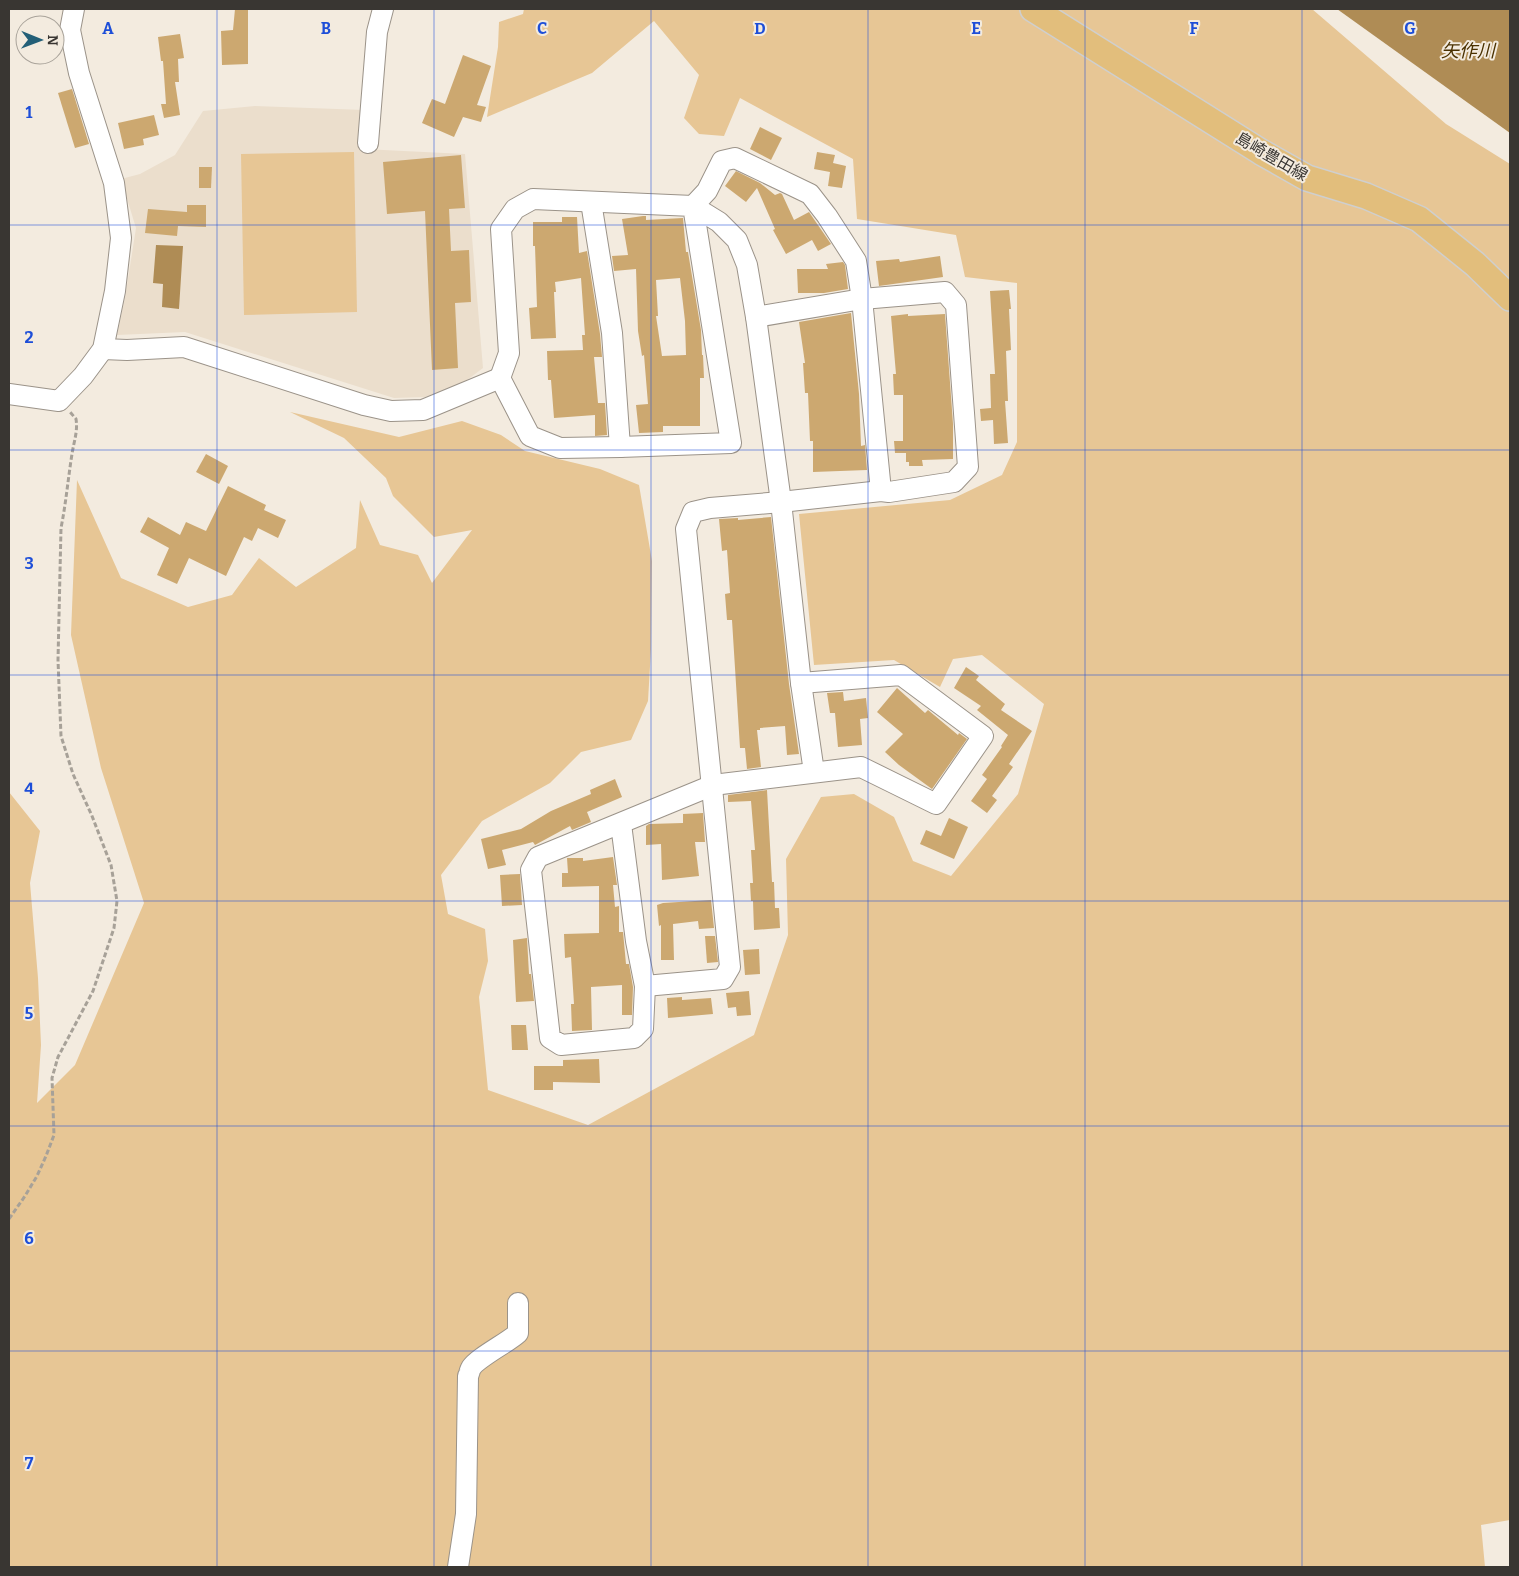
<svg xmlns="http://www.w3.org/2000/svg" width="1519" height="1576" viewBox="0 0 1519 1576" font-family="Bitter,'Noto Sans JP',serif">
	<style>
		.built { fill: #ebdecc }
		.green { fill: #e7c695 }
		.water { fill: #af8c55 }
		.building { fill: #cca870; fill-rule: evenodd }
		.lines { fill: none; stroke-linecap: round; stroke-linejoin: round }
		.minor-casing { stroke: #9b9389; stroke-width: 22 }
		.major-casing { stroke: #cfcfce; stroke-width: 28 }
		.path { stroke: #a7a198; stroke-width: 3; stroke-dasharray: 5 2.5; stroke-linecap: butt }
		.minor { stroke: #fff; stroke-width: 20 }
		.major { stroke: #e2be7c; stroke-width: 25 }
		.grid { fill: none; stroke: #1d4ed8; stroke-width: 1; stroke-opacity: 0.55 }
		.labels { text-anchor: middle; stroke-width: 4; stroke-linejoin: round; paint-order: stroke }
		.street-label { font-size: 16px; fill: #393632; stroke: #f3ebdf }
		.water-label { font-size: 18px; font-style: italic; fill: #4a3101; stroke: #f3ebdf }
		.grid-label { font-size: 16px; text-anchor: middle; font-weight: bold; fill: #1d4ed8; stroke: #f3ebdf; stroke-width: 4; stroke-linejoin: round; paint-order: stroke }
	</style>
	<rect width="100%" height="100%" fill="#f3ebdf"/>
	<polygon class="built" points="255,106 364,110 363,149 465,154 483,368 463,383 425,397 394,398 185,332 117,335 125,298 136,228 121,179 140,174 175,155 203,111"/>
	<g class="green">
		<polygon points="524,9 1312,9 1446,124 1510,164 1510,1520 1481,1525 1485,1567 9,1567 9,792 40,831 30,883 38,978 41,1045 37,1103 75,1065 144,903 101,768 71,635 77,480 121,578 188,607 232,595 259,558 296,587 356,548 360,500 380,545 418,555 432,583 472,530 434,537 393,496 386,478 344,438 290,412 399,437 462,421 501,435 525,451 600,469 639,485 652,561 651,649 648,701 631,740 581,752 550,783 482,821 441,875 448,914 485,929 488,961 479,997 488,1090 588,1125 754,1035 788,935 786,859 821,797 854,794 894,817 913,861 951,876 1018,794 1044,704 982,655 953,659 940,687 894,660 814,665 799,514 950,500 1002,475 1017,442 1017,283 965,277 956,235 857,219 853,159 740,98 724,136 699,134 684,118 699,75 654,21 592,73 487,117 498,47 499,22 523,14"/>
		<polygon points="354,152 357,312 244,315 241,154"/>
	</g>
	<g class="water">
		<polygon points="1337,9 1510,9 1510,133"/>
		<polygon points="156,245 183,246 179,309 162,307 163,284 153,283"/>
	</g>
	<g class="building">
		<polygon points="235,9 248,9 248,64 222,65 221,31 233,30"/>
		<polygon points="180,34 184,58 178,59 179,82 175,82 180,115 164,118 161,104 166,104 163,61 161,61 158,37"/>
		<polygon points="463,55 491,66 477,105 486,107 481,122 463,117 454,137 422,123 432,99 445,104"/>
		<polygon points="72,89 89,144 75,148 58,93"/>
		<polygon points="154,115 159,135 143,139 144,145 124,149 118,123"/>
		<polygon points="760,127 782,138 771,160 750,149"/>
		<polygon points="817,152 835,155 833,163 846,166 842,188 828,186 830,172 814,169"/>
		<polygon points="461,155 465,208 449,209 451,251 469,250 471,302 455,303 458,368 432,370 425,211 387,214 383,162"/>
		<polygon points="199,167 212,167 211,188 199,188"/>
		<polygon points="736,171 760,183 775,195 780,193 782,194 794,220 809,212 831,244 818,251 812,240 786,254 773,230 775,229 757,188 746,202 725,186"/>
		<polygon points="187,205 206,205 206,227 178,226 177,236 145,233 148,209 187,212"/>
		<path d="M643,216H646V220L683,218L686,252H688L701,330L702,355H703L704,378H700V426H663V432L639,433L636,405L648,404L644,355L642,356L638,331L636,269L614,271L612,256L628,255L622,219ZM680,278L685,321L686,355L662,356L656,316H658L656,280Z"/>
		<polygon points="562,217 577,217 579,253 587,251 600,334 602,357 594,357 598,403 605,403 607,435 595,436 595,415 554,418 551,380 548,380 547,351 583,350 582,335 585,335 581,278 555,282 556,292 554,292 556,338 531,339 529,308 537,307 535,246 533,246 533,222 562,222"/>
		<polygon points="940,256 943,277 879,286 876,261 899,259 900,262"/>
		<polygon points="843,262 845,265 848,289 824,293 798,293 797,269 828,269 826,264"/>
		<polygon points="1009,290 1011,309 1009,309 1011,350 1006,351 1008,401 1005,401 1008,443 994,444 993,420 981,421 980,409 991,408 990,374 995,374 990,291"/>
		<polygon points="851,313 859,394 861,446 865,445 867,470 813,472 813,441 810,441 808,393 805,393 803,363 805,363 799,322"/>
		<polygon points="908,314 908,316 945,314 953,424 953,459 922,460 923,466 909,466 909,462 906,462 906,453 895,453 894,441 903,441 903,395 894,395 893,374 896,374 891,316"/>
		<polygon points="206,454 228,466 219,484 196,472"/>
		<polygon points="228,486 266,505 264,510 286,520 278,538 258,528 252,541 244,537 226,576 189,558 177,584 157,575 169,548 140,532 148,517 180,535 186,522 206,531"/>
		<polygon points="771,517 789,684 799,754 787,755 785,726 760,728 760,730 757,730 761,767 747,769 745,748 740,748 732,620 727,620 725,594 730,593 727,550 722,551 719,519 738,518 738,520"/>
		<polygon points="966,667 979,676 976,680 1005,704 1001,710 1032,731 1009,764 1013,767 992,796 997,800 987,813 971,801 987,779 982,775 1002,747 1001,746 1008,735 977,710 981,706 954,688"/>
		<polygon points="897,688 925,713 928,710 958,735 959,733 967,739 932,789 899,765 885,752 903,734 877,712"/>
		<polygon points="843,692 844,701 866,698 868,718 860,719 862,745 838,747 835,713 830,713 827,693"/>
		<polygon points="615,779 622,797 587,812 591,822 572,830 570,826 535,845 533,842 502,850 506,865 488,869 481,839 521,829 551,811 591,794 590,790"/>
		<polygon points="767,790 772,882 774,882 775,908 779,908 780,928 754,930 753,901 751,901 750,883 753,883 751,850 755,850 751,801 728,802 728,795"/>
		<polygon points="703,813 705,842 695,842 699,876 662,880 661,844 646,845 646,826 649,824 683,823 683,814"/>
		<polygon points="949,818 968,827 954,859 920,844 926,830 941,836"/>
		<polygon points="613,857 617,885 613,885 615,907 619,906 619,932 623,932 626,964 629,964 633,987 632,1015 622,1015 622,985 591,987 592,1030 572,1031 571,1004 574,1004 571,957 565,958 564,934 599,933 599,886 562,887 562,873 568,873 567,858 583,858 583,861"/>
		<polygon points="520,874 522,905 502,906 500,875"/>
		<polygon points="711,900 714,928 699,929 698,921 673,924 674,960 661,960 661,925 659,926 657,905 663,903"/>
		<polygon points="705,936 715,936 718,962 707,963"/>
		<polygon points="527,938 529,974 531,974 534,1001 516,1002 513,940"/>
		<polygon points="759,949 760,974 745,975 743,950"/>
		<polygon points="749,991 751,1015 737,1016 736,1007 728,1008 726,993"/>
		<polygon points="682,997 682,1000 711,998 713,1014 668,1018 667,998"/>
		<polygon points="511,1025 526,1025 528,1050 512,1050"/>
		<polygon points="599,1059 600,1083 553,1082 553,1090 534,1090 534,1066 563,1066 563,1060"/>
	</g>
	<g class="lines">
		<defs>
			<g id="minor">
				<polyline points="368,143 377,32 383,9"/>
				<polyline points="591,202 612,333 620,447"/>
				<polyline points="693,206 731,443 620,447 560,448 530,436 500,378 509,353 501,229 515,209 533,199 693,206 719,222 737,240 747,265 756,317 781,502 801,683 814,772"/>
				<polyline points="693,206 707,191 722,161 735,158 810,194 827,216 856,261 862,299 881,491"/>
				<polyline points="103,349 127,350 184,347 364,405 391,411 423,410 500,378"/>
				<polyline points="9,394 59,401 83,376 103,349 115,291 121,238 114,183 79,73 70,30 74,9"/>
				<polyline points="621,824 636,941 645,986 643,1029 634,1038 561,1045 550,1038 531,870 538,857 713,785 861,767 936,804 983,736 901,675 801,683"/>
				<polyline points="645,986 723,979 730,967 686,529 693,512 710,508 781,502 881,491 889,492 954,482 968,467 956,305 945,292 862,299 756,317"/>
				<path d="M458,1567L466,1514L468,1376C469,1375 470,1369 471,1368C477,1358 507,1343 518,1333V1303"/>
			</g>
			<polyline id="major" points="1033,9 1261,152 1307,178 1366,196 1419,219 1475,264 1510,298"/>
		</defs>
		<use href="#minor" class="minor-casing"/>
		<use href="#major" class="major-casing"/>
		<path class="path" d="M9,1219L25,1196L37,1176L46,1156L54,1135L52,1078L58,1057L93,991L114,928L117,901L111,865L92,816L73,774L61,736L58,660L61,528C66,503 68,479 72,454C74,441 78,431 76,419L70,412"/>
		<use href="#minor" class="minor"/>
		<use href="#major" class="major"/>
	</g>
	<path class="grid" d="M217,9V1567M434,9V1567M651,9V1567M868,9V1567M1085,9V1567M1302,9V1567M9,225H1510M9,450H1510M9,675H1510M9,901H1510M9,1126H1510M9,1351H1510"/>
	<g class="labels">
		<g class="street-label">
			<text transform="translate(1272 156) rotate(30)" y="6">島崎豊田線</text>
		</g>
		<g class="water-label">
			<text x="1468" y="57">矢作川</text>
		</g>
	</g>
	<g class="grid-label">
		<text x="108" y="34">A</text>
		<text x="326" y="34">B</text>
		<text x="542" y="34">C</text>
		<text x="760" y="34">D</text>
		<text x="976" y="34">E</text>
		<text x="1194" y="34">F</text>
		<text x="1410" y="34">G</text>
		<text x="29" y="118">1</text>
		<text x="29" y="343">2</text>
		<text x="29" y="569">3</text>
		<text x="29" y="794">4</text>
		<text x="29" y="1019">5</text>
		<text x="29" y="1244">6</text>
		<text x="29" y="1469">7</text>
	</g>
	<rect width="1519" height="1576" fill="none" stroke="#393632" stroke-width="20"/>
	<g transform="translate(40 40) rotate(91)"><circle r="24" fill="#f3ebdf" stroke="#a9a39a"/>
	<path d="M0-4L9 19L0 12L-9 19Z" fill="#235f77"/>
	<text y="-8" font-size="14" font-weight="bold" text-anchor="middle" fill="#393632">N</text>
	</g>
</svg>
